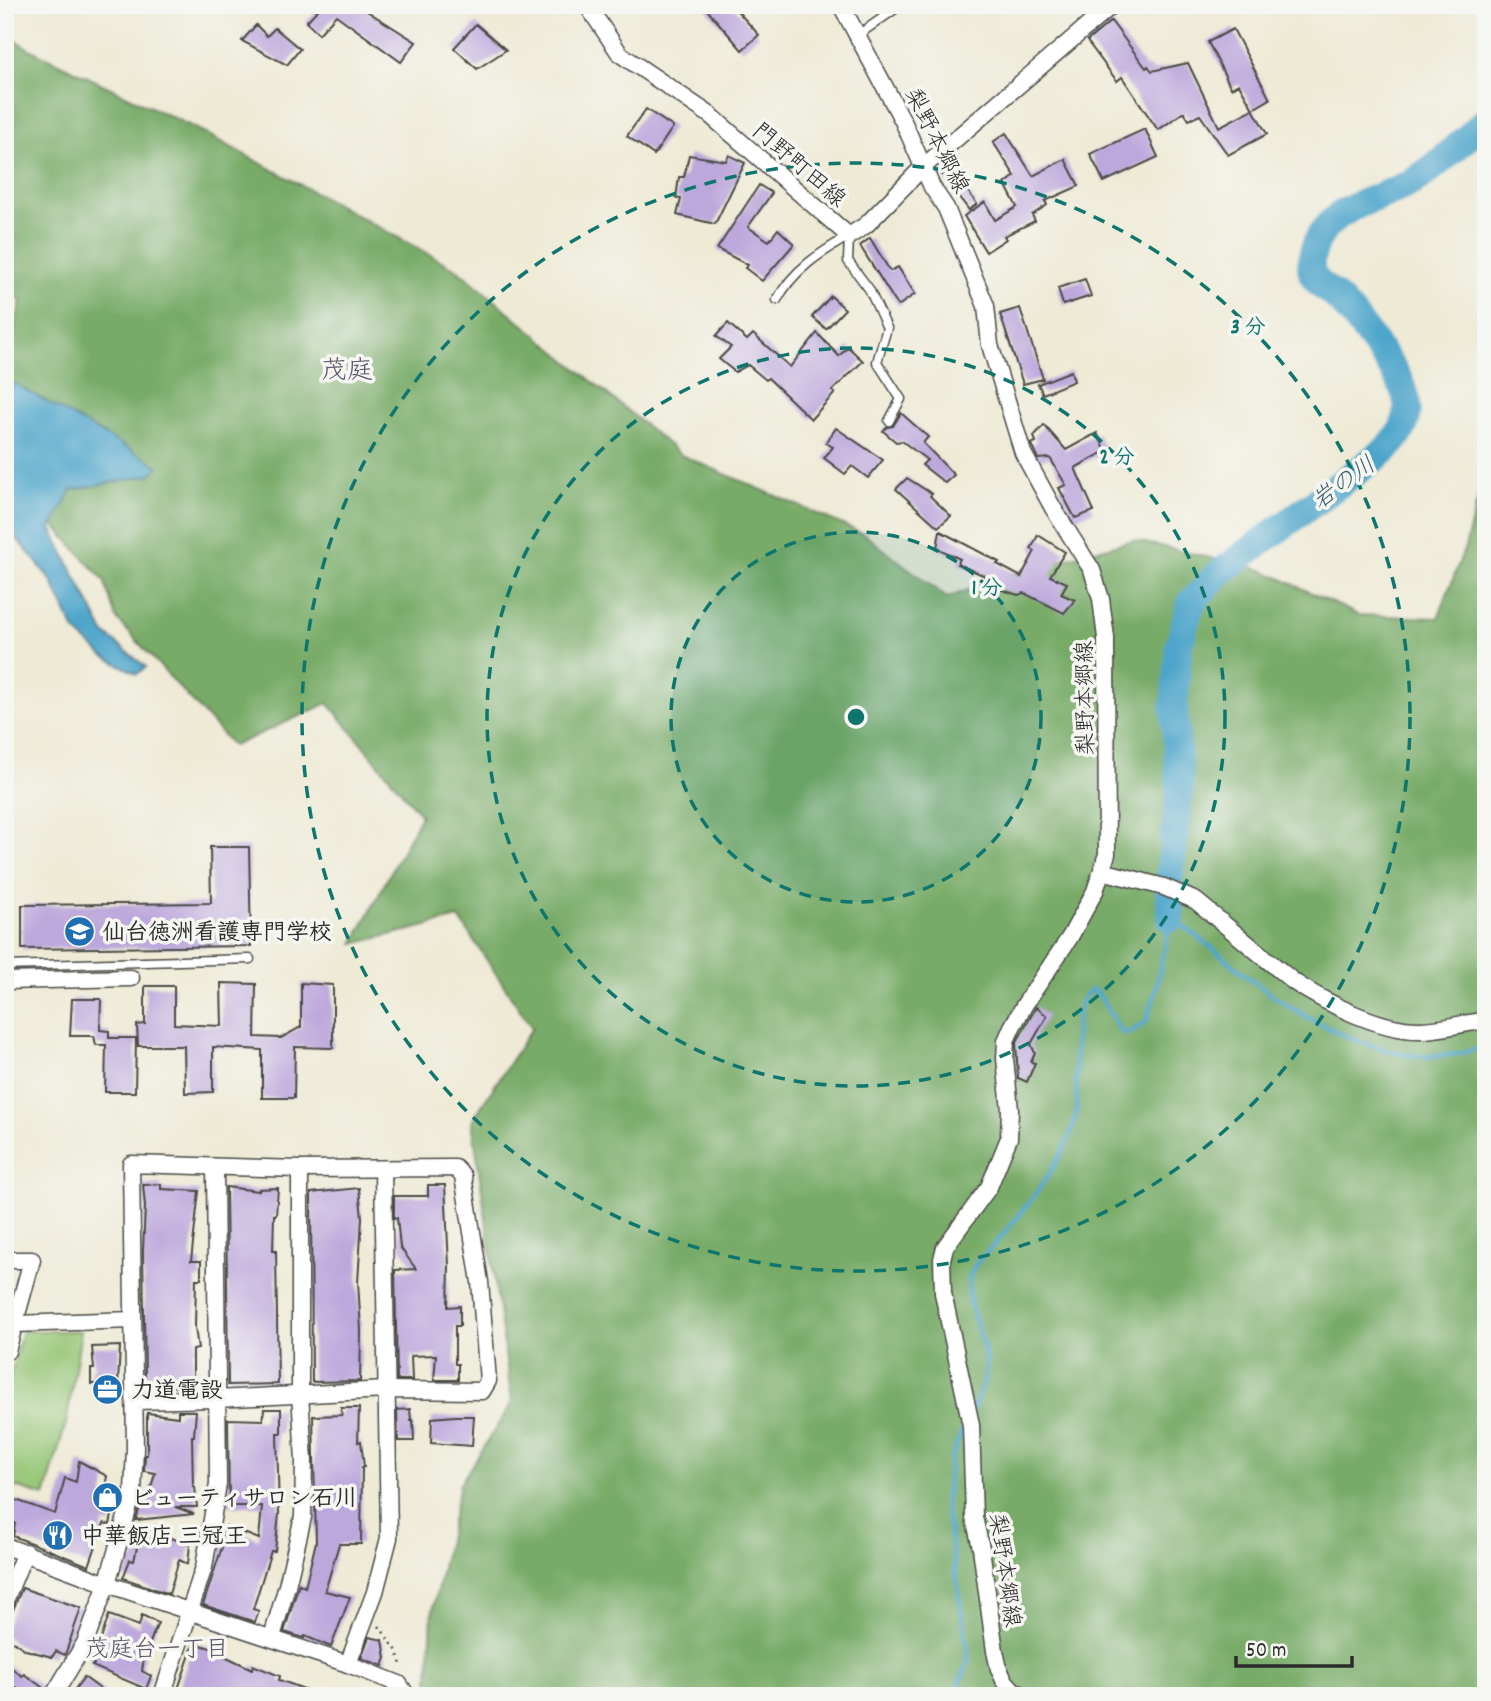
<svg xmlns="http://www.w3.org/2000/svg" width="1491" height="1701" viewBox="0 0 1491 1701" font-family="Dekko,'Klee One',sans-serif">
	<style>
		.green { fill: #96c676; stroke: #607850; stroke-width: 2 }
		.forest { fill: #78ab67; stroke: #526b49; stroke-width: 2 }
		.water { fill: #4ea5cb; stroke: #3c687b; stroke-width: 2 }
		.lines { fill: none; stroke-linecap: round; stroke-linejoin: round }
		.stream { stroke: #4ea5cb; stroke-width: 4.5 }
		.river { stroke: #4ea5cb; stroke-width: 28 }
		.building { fill: #bda8dc }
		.lane-casing { stroke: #484844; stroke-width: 11 }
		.street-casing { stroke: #484844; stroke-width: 19 }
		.path { stroke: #484844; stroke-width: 2.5; stroke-dasharray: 2 5; stroke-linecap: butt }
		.lane { stroke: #fff; stroke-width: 8 }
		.street { stroke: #fff; stroke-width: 16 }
		.ring { fill: none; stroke: #0f766e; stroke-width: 3.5; stroke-dasharray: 12 9 }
		.labels { text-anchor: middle; stroke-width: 7; stroke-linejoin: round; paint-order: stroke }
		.street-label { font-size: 23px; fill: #2b2b2b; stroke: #f6f6f2 }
		.poi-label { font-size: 23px; font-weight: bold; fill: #2b2b2b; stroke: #f6f6f2; text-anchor: start }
		.water-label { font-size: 24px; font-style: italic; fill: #395c6b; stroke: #f6f6f2 }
		.neighbourhood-label { font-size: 24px; fill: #5e5769; stroke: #f6f6f2 }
		.quarter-label { font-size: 26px; fill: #5e5769; stroke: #f6f6f2 }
		.centre { fill: #0f766e; stroke: #f6f6f2; stroke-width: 3.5 }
		.ring-label { font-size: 21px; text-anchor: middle; font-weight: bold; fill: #0f766e; stroke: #f6f6f2; stroke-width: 7; stroke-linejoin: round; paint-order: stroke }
	</style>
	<rect width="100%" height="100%" fill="#f6f6f2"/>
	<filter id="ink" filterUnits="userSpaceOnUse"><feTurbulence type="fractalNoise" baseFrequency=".0143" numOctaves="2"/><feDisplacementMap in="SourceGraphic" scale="14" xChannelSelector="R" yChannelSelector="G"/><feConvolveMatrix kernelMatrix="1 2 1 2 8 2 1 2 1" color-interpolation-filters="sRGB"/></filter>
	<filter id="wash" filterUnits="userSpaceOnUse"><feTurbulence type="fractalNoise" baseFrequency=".00686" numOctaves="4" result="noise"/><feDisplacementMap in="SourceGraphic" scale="28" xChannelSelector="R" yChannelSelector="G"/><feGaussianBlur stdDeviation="1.57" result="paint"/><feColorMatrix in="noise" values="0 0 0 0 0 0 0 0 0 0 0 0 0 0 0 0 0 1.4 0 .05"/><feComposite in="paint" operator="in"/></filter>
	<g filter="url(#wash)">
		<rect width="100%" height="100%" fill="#eeead5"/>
		<polygon class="green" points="22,1331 81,1331 67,1419 45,1496 5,1484 5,1398"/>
		<polygon class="forest" points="5,34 33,51 201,131 458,270 681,455 864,534 947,598 1008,575 1133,540 1263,570 1358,615 1438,618 1465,547 1486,468 1486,1696 428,1696 432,1615 460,1484 512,1403 472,1121 532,1028 459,918 353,944 421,815 328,703 233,746 116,618 104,580 50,521 5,481 5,366 21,301 5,290"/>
		<polygon class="water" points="14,383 159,466 150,475 72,490 51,528 104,633 146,667 137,674 103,656 75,631 51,580 5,524 5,389"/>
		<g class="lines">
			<g class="stream">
				<path d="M972,1410C979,1396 986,1381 986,1365C986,1336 963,1307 970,1276C974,1262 986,1254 996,1243C1023,1211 1070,1155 1076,1113C1080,1088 1065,1001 1092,990L1098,993L1121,1032L1129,1033L1146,1022L1155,993L1171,918C1198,935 1223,957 1248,977C1292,1012 1364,1053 1422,1056C1443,1058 1465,1052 1486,1047"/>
				<polyline points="954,1696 968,1663 968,1653 945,1504 951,1459 966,1421"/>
			</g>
			<path class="river" d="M1171,918L1169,882L1180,788L1174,707L1179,645L1191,603L1218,574L1383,452C1424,417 1407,388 1380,351C1367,334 1355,316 1340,301C1332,292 1319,286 1313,275C1308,264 1313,250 1318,239C1337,202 1385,200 1417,179C1442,162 1463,141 1486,120"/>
		</g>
		<g id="blocks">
			<g class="building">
				<polygon points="322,5 373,5 367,11 416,42 401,62 336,15 319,34 306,22"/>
				<polygon points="703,5 732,5 759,35 742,50"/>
				<polygon points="1111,21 1146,68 1148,66 1152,71 1188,63 1219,127 1253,109 1267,134 1228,155 1200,115 1189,120 1184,112 1158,130 1122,77 1117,81 1087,41"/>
				<polygon points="476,24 506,50 477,69 454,48"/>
				<polygon points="256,25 267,36 275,28 300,49 287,65 242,41"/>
				<polygon points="1233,29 1270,99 1253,109 1239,84 1231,88 1208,42"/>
				<polygon points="646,109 673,127 654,155 627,136"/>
				<polygon points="1145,129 1158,157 1104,182 1090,154"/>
				<polygon points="1006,133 1033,176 1065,159 1079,186 1045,201 1047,205 1032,215 1035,221 1004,236 1006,239 986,252 964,216 985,202 995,220 1017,207 1005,184 1015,176 993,142"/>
				<polygon points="689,155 726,161 729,155 745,163 715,224 677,215 681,199 676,198 679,177 684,177"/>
				<polygon points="957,164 967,177 961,182 977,204 969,210 942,175"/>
				<polygon points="759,185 772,193 748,227 769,241 778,229 794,244 762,281 745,268 748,265 717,249"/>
				<polygon points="870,238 890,271 898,267 915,294 898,306 860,246"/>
				<polygon points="1085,279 1091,296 1063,305 1058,288"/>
				<polygon points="831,296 845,309 826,329 812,317"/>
				<polygon points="1020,308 1043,379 1023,384 1000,314"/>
				<polygon points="728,323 747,340 753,334 790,367 817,333 839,356 848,347 863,361 832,391 835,393 811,419 768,378 766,380 748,365 735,372 719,359 731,347 716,336"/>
				<polygon points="1071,371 1074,381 1043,394 1038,384"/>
				<polygon points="901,413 928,437 923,443 954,475 945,483 922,465 927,460 902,441 896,442 883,431 887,427 893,426"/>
				<polygon points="1044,425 1066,450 1097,433 1106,451 1075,468 1094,511 1075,518 1059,488 1066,485 1050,458 1038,459 1031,444 1036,442 1034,436"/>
				<polygon points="836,428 883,460 868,478 852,466 845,474 824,458 833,447 826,443"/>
				<polygon points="907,478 932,494 930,496 951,516 938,527 896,489"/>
				<polygon points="940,531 999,562 997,564 1021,577 1035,551 1031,549 1038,535 1065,552 1050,576 1067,583 1061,594 1075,600 1064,613 1024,593 1018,595 993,587 997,581 957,564 960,559 937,548"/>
				<polygon points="210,847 249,847 251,946 22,949 22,905 211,903"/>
				<polygon points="221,983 256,984 255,1037 281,1038 301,1027 301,983 333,985 333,1048 295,1047 294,1098 262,1098 262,1050 213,1047 213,1092 185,1093 184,1046 138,1046 137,1025 145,1024 145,986 174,986 174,1024 222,1026"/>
				<polygon points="72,999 101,999 100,1030 109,1031 109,1038 136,1038 135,1092 105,1092 106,1045 96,1045 94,1036 70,1036"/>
				<polygon points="1036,1007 1047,1016 1031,1044 1035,1053 1031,1062 1035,1063 1027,1082 1018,1078 1016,1043"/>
				<polygon points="161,1184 161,1189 199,1191 191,1261 201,1261 201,1279 196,1279 195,1327 198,1349 193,1350 193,1389 145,1382 143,1251 145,1206 143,1185"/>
				<polygon points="428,1185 445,1185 449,1265 448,1307 460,1306 460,1326 455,1326 455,1364 458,1364 458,1380 434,1380 436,1355 411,1356 412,1380 397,1380 395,1270 416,1269 400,1247 397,1218 394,1218 394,1196 428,1196"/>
				<polygon points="226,1187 259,1191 259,1189 278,1188 276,1215 274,1215 273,1251 276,1251 278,1384 228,1385"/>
				<polygon points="359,1188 362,1218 358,1282 361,1330 360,1381 312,1382 311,1193"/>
				<polygon points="120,1346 118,1384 91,1384 91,1369 94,1369 92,1347"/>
				<polygon points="341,1408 359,1408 358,1442 361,1441 364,1467 362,1467 361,1544 339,1544 325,1591 350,1597 331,1647 305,1636 304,1638 284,1632 299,1584 305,1587 316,1542 313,1416 342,1415"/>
				<polygon points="264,1409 281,1409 281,1433 277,1433 279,1514 275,1551 271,1551 253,1609 259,1611 255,1622 203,1605 224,1541 221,1540 226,1526 259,1539 262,1506 229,1506 228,1419 263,1420"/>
				<polygon points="410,1409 411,1420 413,1420 414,1441 398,1441 397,1410"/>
				<polygon points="178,1411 196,1411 194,1436 192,1436 193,1487 195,1487 197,1507 175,1507 194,1514 136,1520 143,1496 148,1499 155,1473 144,1471 145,1455 147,1455 147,1413 178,1417"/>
				<polygon points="455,1416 474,1416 472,1446 431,1443 432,1418"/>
				<polygon points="79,1461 107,1476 103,1500 114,1504 110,1525 104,1523 89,1566 13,1536 15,1523 5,1521 5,1496 55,1514 65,1478 76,1482"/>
				<polygon points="141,1529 190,1544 188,1564 179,1560 169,1594 123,1578 130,1560 134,1561"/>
				<polygon points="22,1588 81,1608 65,1655 56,1651 52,1657 26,1650 5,1636 5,1629"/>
				<polygon points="109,1615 139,1626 142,1615 158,1623 144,1657 142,1671 151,1676 146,1689 92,1666 94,1664 89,1661 95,1647 98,1648"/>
				<polygon points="369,1637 383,1640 386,1658 383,1666 361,1658"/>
				<polygon points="194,1643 217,1650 216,1652 252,1669 253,1665 280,1676 279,1680 318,1694 318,1696 186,1696 177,1692"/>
				<polygon points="5,1663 22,1676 24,1674 42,1687 37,1696 28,1696 5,1680"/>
				<polygon points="84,1677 110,1696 70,1696"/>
			</g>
		</g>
	</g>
	<g filter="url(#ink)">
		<use href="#blocks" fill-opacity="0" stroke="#484844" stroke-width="2"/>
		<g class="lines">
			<defs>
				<g id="lane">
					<polyline points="858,35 901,5"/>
					<path d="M777,300C793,270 820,253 849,236L848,261L869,289L887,328L877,362L901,399L889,421"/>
					<polyline points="5,966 250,959"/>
				</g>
				<g id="street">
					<polyline points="587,5 620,54 710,115 849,236 866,225 923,167 1112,5"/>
					<polyline points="841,5 903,121 932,187 946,208 986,306 990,345 1023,453 1053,508 1092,570 1101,599 1106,638 1107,854 1095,891 1070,937 1025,1004 1012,1027 1006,1041 1005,1058 1010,1110 1009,1138 989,1187 945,1247 942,1259 943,1293 971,1425 974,1517 981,1548 995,1651 999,1669 1004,1680 1013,1690 1023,1696"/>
					<path d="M1102,871L1164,887L1196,901L1294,982C1326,1003 1381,1031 1421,1030C1443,1030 1464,1022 1486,1021"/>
					<polyline points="5,981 131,978"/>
					<polyline points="5,1260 32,1260 7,1351 5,1351"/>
					<polyline points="15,1324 133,1320"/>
					<polyline points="5,1546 107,1584 348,1664 399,1684 407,1696"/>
					<polyline points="5,1601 25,1552"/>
					<polyline points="272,1637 287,1586 303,1517 304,1461 300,1393 300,1169"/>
					<polyline points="348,1664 375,1592 389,1538 383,1169"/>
					<polyline points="53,1696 85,1643 107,1584 133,1492 135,1448 131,1164 300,1169 455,1168 463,1176 480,1282 488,1381 482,1391 386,1390 216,1399 135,1401"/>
					<polyline points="162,1696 204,1567 218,1484 215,1167"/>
				</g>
			</defs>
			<use href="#lane" class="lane-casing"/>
			<use href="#street" class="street-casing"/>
			<polyline class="path" points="379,1626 397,1651 402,1668"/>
			<use href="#lane" class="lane"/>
			<use href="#street" class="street"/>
		</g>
	</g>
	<circle cx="856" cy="717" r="185" fill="#0f766e" fill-opacity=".12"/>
	<g class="ring">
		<circle cx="856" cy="717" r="185"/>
		<circle cx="856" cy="717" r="369"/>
		<circle cx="856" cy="717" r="554"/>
	</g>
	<defs>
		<symbol id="school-disc" viewBox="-11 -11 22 22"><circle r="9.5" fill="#1f6fb2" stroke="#f6f6f2"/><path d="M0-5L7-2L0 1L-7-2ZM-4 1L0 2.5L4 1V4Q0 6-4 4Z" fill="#fff"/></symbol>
		<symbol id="office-disc" viewBox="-11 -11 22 22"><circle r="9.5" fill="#1f6fb2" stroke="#f6f6f2"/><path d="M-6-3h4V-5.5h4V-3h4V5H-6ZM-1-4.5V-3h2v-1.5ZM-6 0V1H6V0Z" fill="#fff"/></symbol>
		<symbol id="shop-disc" viewBox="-11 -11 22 22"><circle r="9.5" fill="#1f6fb2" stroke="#f6f6f2"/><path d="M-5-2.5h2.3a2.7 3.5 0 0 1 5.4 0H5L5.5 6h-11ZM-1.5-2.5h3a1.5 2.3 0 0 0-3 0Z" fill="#fff"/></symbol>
		<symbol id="restaurant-disc" viewBox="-11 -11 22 22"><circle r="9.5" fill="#1f6fb2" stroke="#f6f6f2"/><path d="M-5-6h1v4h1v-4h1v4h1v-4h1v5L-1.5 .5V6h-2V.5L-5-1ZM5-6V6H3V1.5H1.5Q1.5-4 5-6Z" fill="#fff"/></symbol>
	</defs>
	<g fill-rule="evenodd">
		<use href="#school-disc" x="62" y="914" width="35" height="35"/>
		<use href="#office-disc" x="90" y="1372" width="35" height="35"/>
		<use href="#shop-disc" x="90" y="1480" width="35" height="35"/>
		<use href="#restaurant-disc" x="40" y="1518" width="35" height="35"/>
	</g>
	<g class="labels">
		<g class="street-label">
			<text transform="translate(938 140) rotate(63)" y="8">梨野本郷線</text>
			<text transform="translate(800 164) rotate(41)" y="8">門野町田線</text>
			<text transform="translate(1084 698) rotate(-91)" y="8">梨野本郷線</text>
			<text transform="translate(1006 1570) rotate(82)" y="8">梨野本郷線</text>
		</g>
		<g class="poi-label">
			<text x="102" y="939">仙台徳洲看護専門学校</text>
			<text x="131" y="1397">力道電設</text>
			<text x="131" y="1505">ビューティサロン石川</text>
			<text x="81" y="1543">中華飯店 三冠王</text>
		</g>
		<g class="water-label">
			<text transform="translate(1343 482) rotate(-36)" y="8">岩の川</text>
		</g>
		<g class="neighbourhood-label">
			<text x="157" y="1656">茂庭台一丁目</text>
		</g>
		<g class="quarter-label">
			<text x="347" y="378">茂庭</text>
		</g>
	</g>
	<circle cx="856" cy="717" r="10" class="centre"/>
	<g class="ring-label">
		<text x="1248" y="333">3 分</text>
		<text x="1117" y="463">2 分</text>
		<text x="987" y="594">1 分</text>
	</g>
	<rect width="1491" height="1701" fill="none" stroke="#f6f6f2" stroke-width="28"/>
	<path d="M1236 1656v10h116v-10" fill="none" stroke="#2b2b2b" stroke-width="3.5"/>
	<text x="1246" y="1656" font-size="21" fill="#2b2b2b" stroke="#f6f6f2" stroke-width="5" paint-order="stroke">50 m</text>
</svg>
